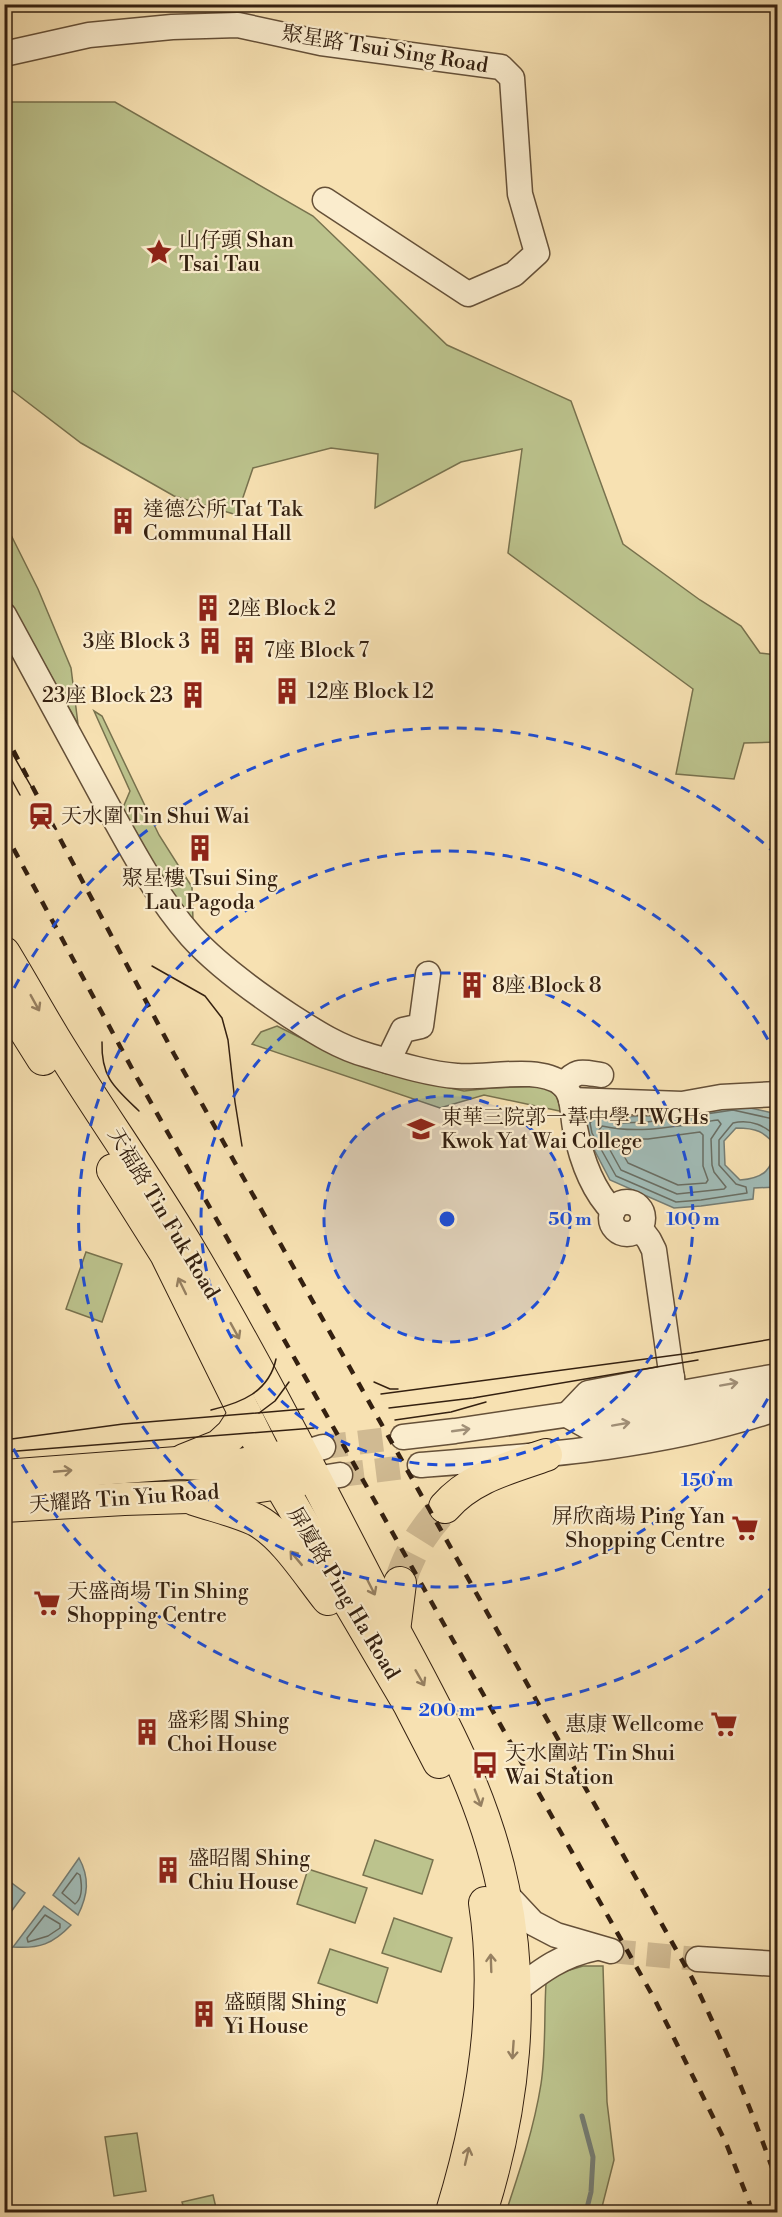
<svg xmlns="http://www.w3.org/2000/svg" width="782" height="2217" viewBox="0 0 782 2217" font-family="'Libre Bodoni','Noto Serif TC',serif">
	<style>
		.green { fill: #bcc38d; stroke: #78724e; stroke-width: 1.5 }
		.water { fill: #a1bbb6; stroke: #757d74; stroke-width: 1.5; fill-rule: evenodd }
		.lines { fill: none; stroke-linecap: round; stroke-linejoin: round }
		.shore { stroke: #6a6e63; stroke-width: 1.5 }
		.stream { stroke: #757d74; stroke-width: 5 }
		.minor-tunnel { stroke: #d0ba92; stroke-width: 24; stroke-dasharray: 24 12; stroke-linecap: butt }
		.major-tunnel { stroke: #d0ba92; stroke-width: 32; stroke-dasharray: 32 16; stroke-linecap: butt }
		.minor-casing { stroke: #655038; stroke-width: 27 }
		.major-casing { stroke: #342010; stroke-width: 34 }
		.minor { stroke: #faeccd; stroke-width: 24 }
		.major { stroke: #f7e1b2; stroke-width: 32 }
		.tram { stroke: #342010; stroke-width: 1.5 }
		.rail { stroke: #342010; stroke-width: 4.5; stroke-dasharray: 10 10; stroke-linecap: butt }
		.oneway { stroke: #968061 }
		.oneway2 { stroke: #a19078 }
		.ring { fill: none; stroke: #1d4ed8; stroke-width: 3; stroke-dasharray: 10 8 }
		.labels { text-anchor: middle; stroke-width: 4.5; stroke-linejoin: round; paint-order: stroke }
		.street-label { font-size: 21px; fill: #342010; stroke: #faeccd }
		.poi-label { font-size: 21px; fill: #342010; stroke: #faeccd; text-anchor: start }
		.centre { fill: #1d4ed8; stroke: #faeccd; stroke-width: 3 }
		.ring-label { font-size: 18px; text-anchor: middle; font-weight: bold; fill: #1d4ed8; stroke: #faeccd; stroke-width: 4.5; stroke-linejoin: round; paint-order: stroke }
	</style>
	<rect width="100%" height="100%" fill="#f7e1b2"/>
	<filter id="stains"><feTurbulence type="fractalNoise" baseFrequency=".00333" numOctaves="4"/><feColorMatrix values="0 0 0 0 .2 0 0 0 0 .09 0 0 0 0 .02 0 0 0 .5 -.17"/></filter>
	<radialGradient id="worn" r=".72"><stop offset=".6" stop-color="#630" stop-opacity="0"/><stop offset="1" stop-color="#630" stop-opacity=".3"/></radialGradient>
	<g class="green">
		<polygon points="5,102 115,102 313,216 447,345 571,401 623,544 700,600 741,626 760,653 777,655 777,742 744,743 734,779 676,774 693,689 508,553 522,449 461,462 375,508 378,454 331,448 253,468 237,515 174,496 81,443 5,385"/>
		<polygon points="4,521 38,589 71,668 78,724 5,593"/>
		<polygon points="94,711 102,716 159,835 192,887 193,921 169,890 122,810 130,791"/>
		<polygon points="277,1026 339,1057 413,1080 464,1091 491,1088 544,1086 558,1095 564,1112 484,1095 440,1108 252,1044 261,1032"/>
		<polygon points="86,1252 122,1264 102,1322 66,1309"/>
		<polygon points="375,1840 433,1860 422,1894 363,1875"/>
		<polygon points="308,1869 367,1888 355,1923 297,1904"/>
		<polygon points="394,1918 452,1938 441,1972 382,1953"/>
		<polygon points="330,1949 388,1968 377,2003 318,1983"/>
		<path d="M583,1966H603L607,2102L614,2160L602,2207L599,2212H506C520,2170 534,2128 541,2084C546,2052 544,2015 546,1983L563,1972Z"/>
		<polygon points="137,2133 146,2191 114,2196 105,2137"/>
		<polygon points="213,2195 217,2212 185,2212 182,2202"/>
	</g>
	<g class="water">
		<path d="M733,1104L777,1114V1187L754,1188L753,1199L701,1206L674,1208L610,1180L586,1134L584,1121L591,1110L620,1117L646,1116ZM736,1128C756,1128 764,1131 777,1147C771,1170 765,1178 740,1180L725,1165L724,1141Z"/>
		<path d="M79,1858C90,1878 88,1895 78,1915L53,1895Z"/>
		<polygon points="5,1878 25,1893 5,1920"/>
		<path d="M44,1906L71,1925C53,1944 39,1949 13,1947Z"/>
	</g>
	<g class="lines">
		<g class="shore">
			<path d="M683,1117L647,1122L621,1123L595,1117L590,1123L592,1133L616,1176L676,1202L701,1200L747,1193L746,1187L736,1184L719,1165V1140L733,1123C750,1119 766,1125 778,1139"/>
			<polyline points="686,1117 733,1110 778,1120"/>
			<path d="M718,1120L721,1124L711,1139L712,1165L714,1172L726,1187L724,1189L677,1194L621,1170L599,1130L602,1126C641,1135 680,1125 718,1120Z"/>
			<polygon points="700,1132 703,1135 703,1166 708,1180 706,1183 678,1185 628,1163 616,1142 619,1139 648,1139"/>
			<path d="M77,1873L80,1875C82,1885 83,1898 75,1904L62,1893Z"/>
			<polygon points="45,1915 60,1924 60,1928 48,1936 28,1942 27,1938"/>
		</g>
		<polyline class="stream" points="582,2116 593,2157 591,2192 586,2212"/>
		<g class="minor-tunnel">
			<polyline points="323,1447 403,1437"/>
			<polyline points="340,1475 420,1465"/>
			<polyline points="611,1951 698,1959"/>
		</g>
		<path class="major-tunnel" d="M400,1583C408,1554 424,1529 445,1507"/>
		<defs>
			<g id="minor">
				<polyline points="4,54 89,35 172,27 238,25 321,43 501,67 512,78 520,194 537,253 514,274 468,294 325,200"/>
				<path d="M4,615C38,678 72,741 106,803C132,850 156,896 191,936C217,965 256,993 289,1015C314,1031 338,1047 367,1055C394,1063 428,1074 457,1076C485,1079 538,1065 562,1084C574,1094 572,1113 575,1128C581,1158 591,1189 613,1211"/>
				<polyline points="388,1061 403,1030 421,1026 428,974"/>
				<path d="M563,1085C577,1069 581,1072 601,1075"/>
				<polyline points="571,1100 682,1104 721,1097 778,1094"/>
				<circle cx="627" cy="1218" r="16"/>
				<polyline points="640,1228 649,1240 654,1250 674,1393"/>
				<polyline points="672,1377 588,1393 567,1415 592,1429 678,1414 694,1421 700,1429"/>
				<polyline points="677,1399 681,1405 694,1411 775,1397"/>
				<polyline points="403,1437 455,1431 619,1407 681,1393 778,1376"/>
				<polyline points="303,1453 323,1447"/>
				<path d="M420,1465C537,1456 666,1447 778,1408"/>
				<polyline points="315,1479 340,1475"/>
				<polyline points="504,1892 533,1923 556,1935 611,1951"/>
				<polyline points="698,1959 778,1964"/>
				<path d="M515,1991C542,1970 562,1955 596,1948"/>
			</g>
			<g id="major">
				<path d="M4,953C21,981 37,1010 54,1038C96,1107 144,1174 186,1244C253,1356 312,1473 372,1589C423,1686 481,1779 503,1888C526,1996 514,2108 481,2212"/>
				<polyline points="4,997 43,1059"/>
				<polyline points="113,1170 166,1254 279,1483 409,1704 439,1762"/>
				<polyline points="184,1460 219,1446 232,1434 245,1414"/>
				<polyline points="4,1476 177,1463 240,1465 287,1456"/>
				<path d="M194,1499C215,1506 237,1511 256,1520C284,1535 308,1574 328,1599"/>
				<polyline points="4,1506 124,1499 188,1497 299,1480"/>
				<path d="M445,1507C471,1477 509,1468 546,1455"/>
				<polyline points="394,1631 400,1583"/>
				<path d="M452,2212C482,2113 501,2006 485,1903"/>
			</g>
		</defs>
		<use href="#minor" class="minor-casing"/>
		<use href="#major" class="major-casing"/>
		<use href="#minor" class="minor"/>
		<use href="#major" class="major"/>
		<g class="tram">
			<polyline points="4,739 32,788"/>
			<polyline points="4,766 20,795"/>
			<polyline points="152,966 205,996 222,1018 228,1040 235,1102 242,1146"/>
			<path d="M102,1042C101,1078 115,1088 139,1111"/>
			<polyline points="374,1382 390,1389 398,1389"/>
			<polyline points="381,1394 691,1353 778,1338"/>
			<polyline points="389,1408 473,1398 698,1360"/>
			<path d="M211,1410C241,1403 269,1392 276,1359"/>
			<polyline points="259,1413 275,1401 289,1382"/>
			<polyline points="395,1420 451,1412 486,1402"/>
			<polyline points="4,1440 123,1424 304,1409"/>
			<polyline points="4,1452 314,1428"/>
		</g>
		<g class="rail">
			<path d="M4,733L174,1054L692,1978C725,2046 754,2114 778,2185"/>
			<polyline points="4,831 136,1076 655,2000 726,2143 753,2212"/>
		</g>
	</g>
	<defs><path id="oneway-shaft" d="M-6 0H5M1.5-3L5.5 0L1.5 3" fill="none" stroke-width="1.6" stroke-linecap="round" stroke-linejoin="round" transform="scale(1.5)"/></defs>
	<g class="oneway">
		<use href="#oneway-shaft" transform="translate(35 1003) rotate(61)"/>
		<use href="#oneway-shaft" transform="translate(182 1286) rotate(-116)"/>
		<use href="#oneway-shaft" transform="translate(235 1331) rotate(61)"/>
		<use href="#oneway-shaft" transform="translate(63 1471) rotate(-5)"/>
		<use href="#oneway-shaft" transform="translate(296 1558) rotate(-130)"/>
		<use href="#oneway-shaft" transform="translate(371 1587) rotate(63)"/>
		<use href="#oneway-shaft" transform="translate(420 1678) rotate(60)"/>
		<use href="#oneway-shaft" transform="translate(478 1798) rotate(69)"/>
		<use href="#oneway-shaft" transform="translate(491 1963) rotate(-92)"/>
		<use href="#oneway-shaft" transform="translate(513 2050) rotate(94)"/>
		<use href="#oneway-shaft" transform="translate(467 2156) rotate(-77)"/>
	</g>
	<g class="oneway2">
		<use href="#oneway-shaft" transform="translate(729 1384) rotate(-10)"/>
		<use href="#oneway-shaft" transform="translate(621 1424) rotate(-10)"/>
		<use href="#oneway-shaft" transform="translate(461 1430) rotate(-8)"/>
	</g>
	<circle cx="447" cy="1219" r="123" fill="#1d4ed8" fill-opacity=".12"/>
	<g class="ring">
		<circle cx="447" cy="1219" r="123"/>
		<circle cx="447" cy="1219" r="246"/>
		<path d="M776 1383A368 368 0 1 1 776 1055"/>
		<path d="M776 1584A491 491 0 0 1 6 1434M6 1004A491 491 0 0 1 776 854"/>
	</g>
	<defs>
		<symbol id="sight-bare" viewBox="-9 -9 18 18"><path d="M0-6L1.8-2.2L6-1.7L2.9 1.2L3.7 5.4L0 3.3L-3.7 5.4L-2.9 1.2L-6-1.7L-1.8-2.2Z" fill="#8f2418" stroke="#faeccd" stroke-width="2.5" paint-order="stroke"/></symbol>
		<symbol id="building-bare" viewBox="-9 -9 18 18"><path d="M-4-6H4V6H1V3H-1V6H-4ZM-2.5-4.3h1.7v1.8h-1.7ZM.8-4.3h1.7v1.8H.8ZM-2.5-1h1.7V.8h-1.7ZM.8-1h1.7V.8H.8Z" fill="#8f2418" stroke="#faeccd" stroke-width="2.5" paint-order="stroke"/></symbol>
		<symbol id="station-bare" viewBox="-9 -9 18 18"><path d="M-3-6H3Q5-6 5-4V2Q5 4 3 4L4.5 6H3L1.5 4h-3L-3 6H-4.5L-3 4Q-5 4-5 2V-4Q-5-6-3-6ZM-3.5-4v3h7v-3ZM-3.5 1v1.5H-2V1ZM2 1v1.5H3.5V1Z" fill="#8f2418" stroke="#faeccd" stroke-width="2.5" paint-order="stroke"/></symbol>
		<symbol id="school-bare" viewBox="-9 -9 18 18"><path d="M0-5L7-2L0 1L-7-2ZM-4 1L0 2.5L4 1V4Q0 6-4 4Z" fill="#8f2418" stroke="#faeccd" stroke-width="2.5" paint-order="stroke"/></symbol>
		<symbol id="supermarket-bare" viewBox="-9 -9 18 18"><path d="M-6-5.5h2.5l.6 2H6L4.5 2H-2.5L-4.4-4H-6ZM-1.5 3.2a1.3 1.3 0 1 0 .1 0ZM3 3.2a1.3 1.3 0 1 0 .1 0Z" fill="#8f2418" stroke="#faeccd" stroke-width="2.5" paint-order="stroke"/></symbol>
		<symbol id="bus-bare" viewBox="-9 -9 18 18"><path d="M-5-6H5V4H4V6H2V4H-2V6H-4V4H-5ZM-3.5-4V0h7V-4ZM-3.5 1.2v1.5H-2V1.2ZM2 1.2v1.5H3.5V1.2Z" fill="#8f2418" stroke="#faeccd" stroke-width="2.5" paint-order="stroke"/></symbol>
	</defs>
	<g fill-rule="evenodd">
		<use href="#sight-bare" x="140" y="233" width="38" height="38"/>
		<use href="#building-bare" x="104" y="502" width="38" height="38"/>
		<use href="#building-bare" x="189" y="589" width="38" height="38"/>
		<use href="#building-bare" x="191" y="622" width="38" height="38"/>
		<use href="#building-bare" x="225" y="631" width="38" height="38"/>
		<use href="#building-bare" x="268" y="672" width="38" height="38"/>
		<use href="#building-bare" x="174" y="676" width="38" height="38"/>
		<use href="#station-bare" x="22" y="797" width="38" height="38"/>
		<use href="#building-bare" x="181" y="829" width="38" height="38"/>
		<use href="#building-bare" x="453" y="966" width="38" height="38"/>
		<use href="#school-bare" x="402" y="1110" width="38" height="38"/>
		<use href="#supermarket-bare" x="726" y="1509" width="38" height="38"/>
		<use href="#supermarket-bare" x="28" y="1584" width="38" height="38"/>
		<use href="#supermarket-bare" x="705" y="1705" width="38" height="38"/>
		<use href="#building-bare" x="128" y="1713" width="38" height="38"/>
		<use href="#bus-bare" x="466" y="1746" width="38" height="38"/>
		<use href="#building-bare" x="149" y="1851" width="38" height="38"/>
		<use href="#building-bare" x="185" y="1995" width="38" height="38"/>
	</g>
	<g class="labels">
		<g class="street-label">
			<text transform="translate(385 49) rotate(9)" y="7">聚星路 Tsui Sing Road</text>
			<text transform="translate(164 1213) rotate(59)" y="7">天福路 Tin Fuk Road</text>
			<text transform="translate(124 1498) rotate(-4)" y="7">天耀路 Tin Yiu Road</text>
			<text transform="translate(344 1593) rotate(59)" y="7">屏廈路 Ping Ha Road</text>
		</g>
		<g class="poi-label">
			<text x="179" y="247">山仔頭 Shan<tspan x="179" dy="24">Tsai Tau</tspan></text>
			<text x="143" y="516">達德公所 Tat Tak<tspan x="143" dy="24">Communal Hall</tspan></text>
			<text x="228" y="615">2座 Block 2</text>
			<text x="190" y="648" text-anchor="end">3座 Block 3</text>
			<text x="264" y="657">7座 Block 7</text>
			<text x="307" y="698">12座 Block 12</text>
			<text x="173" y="702" text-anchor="end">23座 Block 23</text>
			<text x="61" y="823">天水圍 Tin Shui Wai</text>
			<text x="200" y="885" text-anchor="middle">聚星樓 Tsui Sing<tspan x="200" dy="24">Lau Pagoda</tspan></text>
			<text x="492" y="992">8座 Block 8</text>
			<text x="441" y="1124">東華三院郭一葦中學 TWGHs<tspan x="441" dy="24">Kwok Yat Wai College</tspan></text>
			<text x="725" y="1523" text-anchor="end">屏欣商場 Ping Yan<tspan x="725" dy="24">Shopping Centre</tspan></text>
			<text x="67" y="1598">天盛商場 Tin Shing<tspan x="67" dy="24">Shopping Centre</tspan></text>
			<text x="167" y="1727">盛彩閣 Shing<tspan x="167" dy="24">Choi House</tspan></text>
			<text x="704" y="1731" text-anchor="end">惠康 Wellcome</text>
			<text x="505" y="1760">天水圍站 Tin Shui<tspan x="505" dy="24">Wai Station</tspan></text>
			<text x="188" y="1865">盛昭閣 Shing<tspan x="188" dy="24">Chiu House</tspan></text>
			<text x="224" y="2009">盛頤閣 Shing<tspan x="224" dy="24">Yi House</tspan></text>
		</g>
	</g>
	<circle cx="447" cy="1219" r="9" class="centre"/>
	<g class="ring-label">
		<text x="570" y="1225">50 m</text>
		<text x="693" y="1225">100 m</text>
		<text x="707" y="1486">150 m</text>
		<text x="447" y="1716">200 m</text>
	</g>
	<rect width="782" height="2217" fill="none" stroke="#f7e1b2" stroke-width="24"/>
	<rect x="6" y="6" width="770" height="2205" fill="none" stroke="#342010" stroke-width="3"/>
	<rect x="12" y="12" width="758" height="2193" fill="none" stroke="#342010" stroke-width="1.5"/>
	<rect width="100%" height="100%" filter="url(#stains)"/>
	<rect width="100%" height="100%" fill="url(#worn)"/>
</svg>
